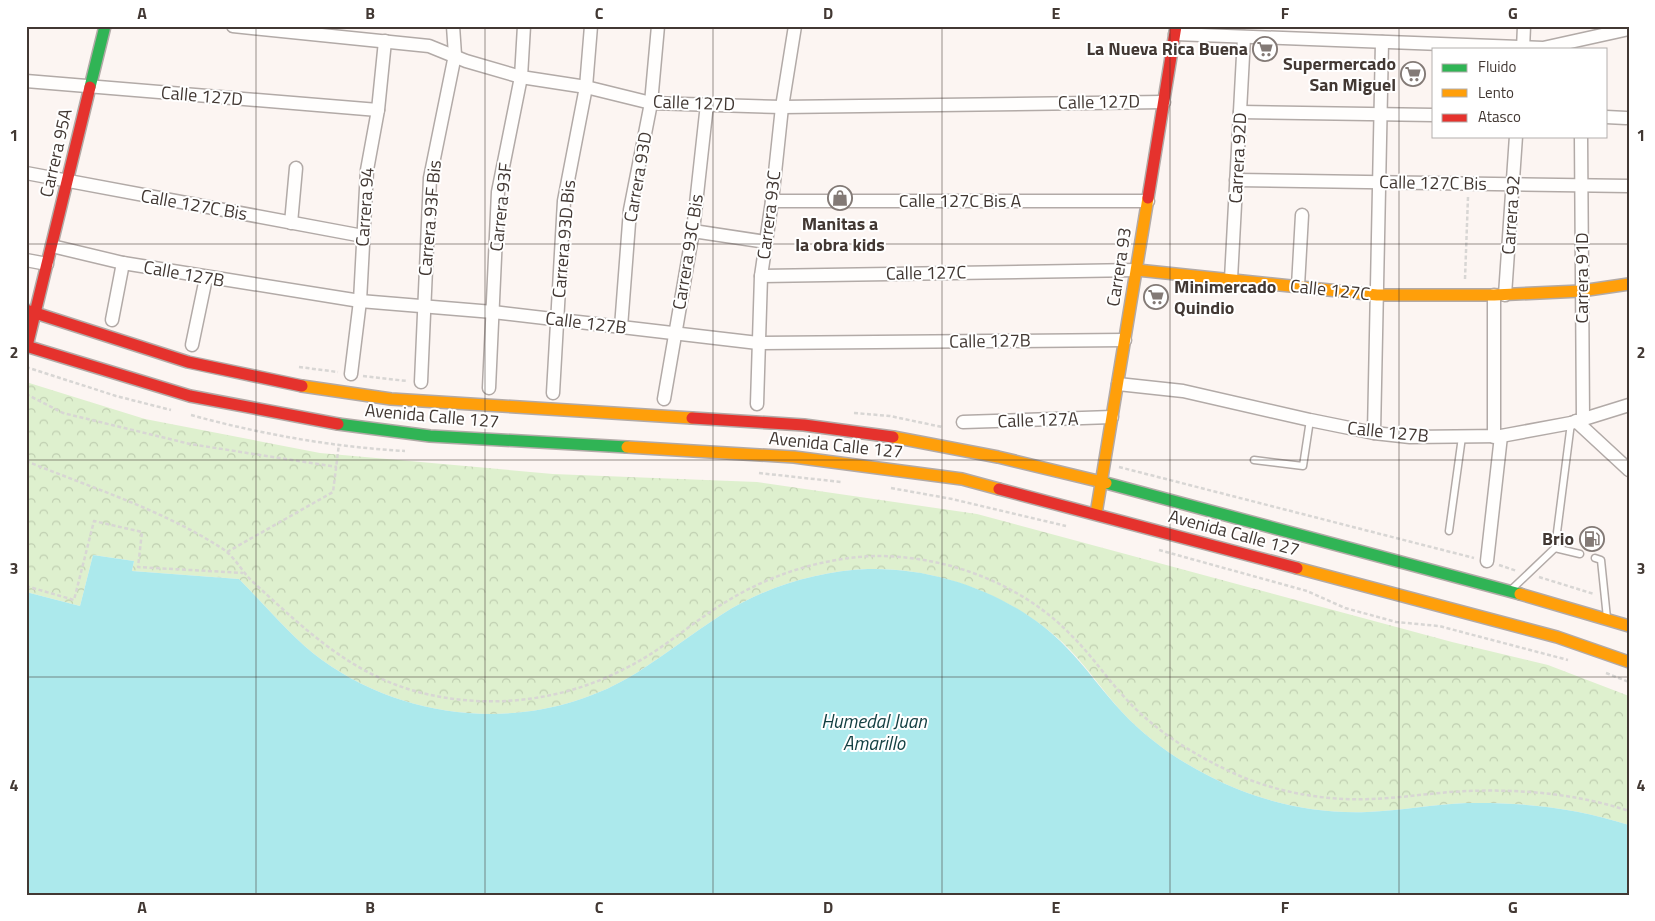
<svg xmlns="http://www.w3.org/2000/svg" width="1655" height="921" viewBox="0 0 1655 921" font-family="'Titillium Web',sans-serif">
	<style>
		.park { fill: url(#park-crowns) }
		.water { fill: #ace9ec }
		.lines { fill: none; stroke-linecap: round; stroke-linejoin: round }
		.lane-casing { stroke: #b2aaa7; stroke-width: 9 }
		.street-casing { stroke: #b2aaa7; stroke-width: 15 }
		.fast-casing { stroke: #b2aaa7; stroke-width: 14 }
		.slow-casing { stroke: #b2aaa7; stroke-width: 14 }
		.jam-casing { stroke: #b2aaa7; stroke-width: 14 }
		.path { stroke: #d8d6d4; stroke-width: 2.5; stroke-dasharray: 4 2.5; stroke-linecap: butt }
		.lane { stroke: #fffefd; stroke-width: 6 }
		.street { stroke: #fffefd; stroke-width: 12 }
		.fast { stroke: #30b455; stroke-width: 11 }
		.slow { stroke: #ff9f0a; stroke-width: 11 }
		.jam { stroke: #e5322d; stroke-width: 11 }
		.grid { fill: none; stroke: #423833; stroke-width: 1; stroke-opacity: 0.55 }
		.labels { text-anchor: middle; stroke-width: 4; stroke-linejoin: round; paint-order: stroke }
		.poi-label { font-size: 18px; font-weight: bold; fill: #423833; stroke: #fff; text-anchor: end }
		.street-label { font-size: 18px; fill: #423833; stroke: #fff }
		.water-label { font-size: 19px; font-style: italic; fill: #133f42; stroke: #fff }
		.neatline { fill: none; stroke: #423833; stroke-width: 2 }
		.grid-label { font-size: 16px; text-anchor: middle; font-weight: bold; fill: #423833 }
	</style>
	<defs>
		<pattern id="park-crowns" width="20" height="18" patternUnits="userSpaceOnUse" patternTransform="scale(1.25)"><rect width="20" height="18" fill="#def0ce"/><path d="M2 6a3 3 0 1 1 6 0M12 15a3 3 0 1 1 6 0" fill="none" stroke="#c0cfb1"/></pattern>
	</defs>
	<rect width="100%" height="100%" fill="#fcf5f2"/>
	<path class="park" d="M26,382L145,419L320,453L553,474L757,482L977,514L1452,642L1548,665L1629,696V825C1577,808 1522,802 1467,803C1434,804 1400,811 1367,812C1312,814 1257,801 1209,776C1177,760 1146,738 1122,712C1101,689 1084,662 1061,641C1010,595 937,567 868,569C817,571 764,587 721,615C693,633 666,654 638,672C541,733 414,726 322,660C294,640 264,604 239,579L132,571L134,561L93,555L80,606L26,592Z"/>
	<path class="water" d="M93,555L134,561L132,571L239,579C264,604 294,640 322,660C414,726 541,733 638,672C666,654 693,633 721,615C764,587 817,571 868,569C939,567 1017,596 1066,647C1086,667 1102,691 1122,712C1146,738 1177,760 1209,776C1257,801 1312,814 1367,812C1400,811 1434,804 1467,803C1522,802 1577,808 1629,825V895H26V592L80,606Z"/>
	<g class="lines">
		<defs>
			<g id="lane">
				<polyline points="1254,460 1303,466 1310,420"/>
				<polyline points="1449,531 1462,437"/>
				<polyline points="1555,548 1580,554"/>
				<polyline points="1595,558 1601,560 1607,618"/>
				<polyline points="1513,588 1555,548 1571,423"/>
			</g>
			<g id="street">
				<polyline points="233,26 429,46 466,61 521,77 586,87 651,103 782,107 1164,102"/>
				<polyline points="1175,34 1543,48 1629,29"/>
				<polyline points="1523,49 1524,26"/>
				<polyline points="26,81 378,110"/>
				<polyline points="1240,112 1434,115"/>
				<polyline points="1606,117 1626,118"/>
				<polyline points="1581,136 1583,419"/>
				<polyline points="26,173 363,236"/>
				<polyline points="1236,180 1629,186"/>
				<polyline points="772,201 1148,201"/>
				<polyline points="291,223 296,168"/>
				<polyline points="693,231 766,242"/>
				<polyline points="52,246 123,263 360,301 493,312 758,343 1125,340"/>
				<polyline points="26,260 47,264"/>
				<polyline points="761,276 1137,270"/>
				<polyline points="1231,279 1244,37"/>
				<polyline points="1298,286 1302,215"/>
				<polyline points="1505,295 1516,136"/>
				<polyline points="112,320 123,263"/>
				<polyline points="621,327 630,210 651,103 658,26"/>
				<polyline points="192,345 206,278"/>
				<polyline points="351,374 360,301 367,170 378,110 385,41"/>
				<polyline points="421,382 430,178 455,55 453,26"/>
				<polyline points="1118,384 1183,391 1310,420 1374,433 1410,437 1501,436 1571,423 1629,405"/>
				<polyline points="489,388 498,192 521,77 524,26"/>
				<polyline points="553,393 564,201 586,87 591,26"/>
				<polyline points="664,399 693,231 707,104"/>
				<polyline points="757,404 761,276 772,201 782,107 795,26"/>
				<polyline points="1576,421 1629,470"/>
				<polyline points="963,422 1112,417"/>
				<polyline points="1374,433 1382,42"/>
				<polyline points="1494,437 1494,295"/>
				<polyline points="1487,561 1501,436"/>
			</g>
			<g id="fast">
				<polyline points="90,87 105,26"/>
				<polyline points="338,424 430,436 627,447"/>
				<polyline points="1106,483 1520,594"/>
			</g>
			<g id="slow">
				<polyline points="1137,270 1377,295 1494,295 1581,291 1629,284"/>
				<polyline points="302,386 391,399 692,418"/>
				<polyline points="893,437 998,457 1106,483"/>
				<polyline points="627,447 794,457 962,479 999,489"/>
				<polyline points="1096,514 1148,198"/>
				<polyline points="1297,568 1557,637 1629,662"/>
				<polyline points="1520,594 1629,626"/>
			</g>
			<g id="jam">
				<polyline points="1148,198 1176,26"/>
				<polyline points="26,310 188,362 302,386"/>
				<polyline points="26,346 190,396 338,424"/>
				<polyline points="27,346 90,87"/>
				<polyline points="692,418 804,425 893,437"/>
				<polyline points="999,489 1297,568"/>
			</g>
		</defs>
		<use href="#lane" class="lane-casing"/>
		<use href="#street" class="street-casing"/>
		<use href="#fast" class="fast-casing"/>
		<use href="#slow" class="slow-casing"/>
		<use href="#jam" class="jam-casing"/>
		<g class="path">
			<polyline points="1465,279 1468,197"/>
			<polyline points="26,367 116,396 171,410"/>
			<polyline points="299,367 338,372"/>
			<polyline points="363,376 407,381"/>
			<polyline points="26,394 63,413 190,444 337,467"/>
			<polyline points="854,413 890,416 942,427"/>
			<path d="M191,415C260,434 333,447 405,451"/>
			<path d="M26,461C92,488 163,510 223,549C235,557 242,572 253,582C311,635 360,683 441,697C504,708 568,698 624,669C662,651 693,621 729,600C772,574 823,558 874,556C944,555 1020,583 1069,633C1091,654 1107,679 1128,701C1157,732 1193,754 1231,772C1274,792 1324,801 1371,799C1403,798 1436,792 1469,791C1522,789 1578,794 1629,811"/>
			<polyline points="1119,467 1474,558"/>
			<polyline points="759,473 841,482"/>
			<polyline points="891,488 952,499 1066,526"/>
			<polyline points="1159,550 1307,591 1345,608 1396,622 1439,626 1568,660"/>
			<polyline points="227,552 333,492 339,444"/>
			<polyline points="1499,565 1517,571"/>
			<polyline points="1539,577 1594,594"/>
			<polyline points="26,586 74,600 94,521 142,532 138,567 243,573"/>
			<polyline points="1606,673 1629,682"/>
		</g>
		<use href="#lane" class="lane"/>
		<use href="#street" class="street"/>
		<use href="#fast" class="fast"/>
		<use href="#slow" class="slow"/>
		<use href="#jam" class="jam"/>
	</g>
	<path class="grid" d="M256,26V895M485,26V895M713,26V895M942,26V895M1170,26V895M1399,26V895M26,244H1629M26,460H1629M26,677H1629"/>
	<defs>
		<symbol id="supermarket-ring" viewBox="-11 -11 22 22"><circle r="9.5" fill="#fff" stroke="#837a76" stroke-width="1.5"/><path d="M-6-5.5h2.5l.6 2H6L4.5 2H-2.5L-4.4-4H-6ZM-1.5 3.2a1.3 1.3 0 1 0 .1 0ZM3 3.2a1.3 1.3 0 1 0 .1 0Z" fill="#837a76"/></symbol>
		<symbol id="shop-ring" viewBox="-11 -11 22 22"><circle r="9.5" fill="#fff" stroke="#837a76" stroke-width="1.5"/><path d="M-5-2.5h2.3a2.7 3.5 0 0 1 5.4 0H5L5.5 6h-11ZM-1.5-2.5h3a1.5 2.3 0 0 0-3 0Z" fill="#837a76"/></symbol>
		<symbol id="fuel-ring" viewBox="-11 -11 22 22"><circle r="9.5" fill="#fff" stroke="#837a76" stroke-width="1.5"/><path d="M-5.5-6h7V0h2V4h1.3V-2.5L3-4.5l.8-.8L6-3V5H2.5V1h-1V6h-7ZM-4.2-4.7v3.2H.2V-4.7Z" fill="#837a76"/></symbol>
	</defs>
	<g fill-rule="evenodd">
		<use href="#supermarket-ring" x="1251" y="35" width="28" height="28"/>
		<use href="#supermarket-ring" x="1399" y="60" width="28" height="28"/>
		<use href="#shop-ring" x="826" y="184" width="28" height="28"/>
		<use href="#supermarket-ring" x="1142" y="283" width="28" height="28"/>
		<use href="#fuel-ring" x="1578" y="525" width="28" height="28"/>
	</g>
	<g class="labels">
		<g class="poi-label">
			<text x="1248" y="55">La Nueva Rica Buena</text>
			<text x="1396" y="70">Supermercado<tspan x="1396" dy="21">San Miguel</tspan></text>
			<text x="840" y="230" text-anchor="middle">Manitas a<tspan x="840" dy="21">la obra kids</tspan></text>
			<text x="1174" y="293" text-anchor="start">Minimercado<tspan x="1174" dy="21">Quindio</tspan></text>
			<text x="1574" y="545">Brio</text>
		</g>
		<g class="street-label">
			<text transform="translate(202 96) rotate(5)" y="6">Calle 127D</text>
			<text transform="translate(1099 102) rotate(-1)" y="6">Calle 127D</text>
			<text transform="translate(694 103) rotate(2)" y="6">Calle 127D</text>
			<text transform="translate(56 153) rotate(-77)" y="6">Carrera 95A</text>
			<text transform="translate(1238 158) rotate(-87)" y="6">Carrera 92D</text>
			<text transform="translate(638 177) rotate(-80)" y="6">Carrera 93D</text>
			<text transform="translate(1433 183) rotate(1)" y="6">Calle 127C Bis</text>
			<text x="960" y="207">Calle 127C Bis A</text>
			<text transform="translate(194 205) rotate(10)" y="6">Calle 127C Bis</text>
			<text transform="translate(365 207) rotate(-86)" y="6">Carrera 94</text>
			<text transform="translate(501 207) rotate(-84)" y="6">Carrera 93F</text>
			<text transform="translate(769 215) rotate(-83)" y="6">Carrera 93C</text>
			<text transform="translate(1511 215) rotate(-86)" y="6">Carrera 92</text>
			<text transform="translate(430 218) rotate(-85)" y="6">Carrera 93F Bis</text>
			<text transform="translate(564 239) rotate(-85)" y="6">Carrera 93D Bis</text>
			<text transform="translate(688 252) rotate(-81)" y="6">Carrera 93C Bis</text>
			<text transform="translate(1119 267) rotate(-81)" y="6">Carrera 93</text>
			<text transform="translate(926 273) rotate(-1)" y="6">Calle 127C</text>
			<text transform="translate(184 274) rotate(10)" y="6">Calle 127B</text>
			<text transform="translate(1582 278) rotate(-90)" y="6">Carrera 91D</text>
			<text transform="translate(1330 290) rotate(6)" y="6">Calle 127C</text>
			<text transform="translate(586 323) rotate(7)" y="6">Calle 127B</text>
			<text transform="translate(990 341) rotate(-1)" y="6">Calle 127B</text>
			<text transform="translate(432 416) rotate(5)" y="6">Avenida Calle 127</text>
			<text transform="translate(1038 420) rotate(-2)" y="6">Calle 127A</text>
			<text transform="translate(1388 432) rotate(6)" y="6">Calle 127B</text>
			<text transform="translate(836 445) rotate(6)" y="6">Avenida Calle 127</text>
			<text transform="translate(1234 533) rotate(15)" y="6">Avenida Calle 127</text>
		</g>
		<g class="water-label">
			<text x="874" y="728">Humedal Juan<tspan x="874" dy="22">Amarillo</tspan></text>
		</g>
	</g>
	<rect width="1655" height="921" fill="none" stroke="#ffffff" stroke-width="55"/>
	<rect x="1432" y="48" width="175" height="90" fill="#ffffff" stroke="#b3afad"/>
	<rect x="1442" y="64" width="25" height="8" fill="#30b455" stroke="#b3afad"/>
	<text x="1478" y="72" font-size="15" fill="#423833">Fluido</text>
	<rect x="1442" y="89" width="25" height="8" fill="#ff9f0a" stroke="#b3afad"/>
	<text x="1478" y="98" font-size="15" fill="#423833">Lento</text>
	<rect x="1442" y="114" width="25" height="8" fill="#e5322d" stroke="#b3afad"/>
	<text x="1478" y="122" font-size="15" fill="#423833">Atasco</text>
	<rect x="28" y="28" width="1600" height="866" class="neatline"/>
	<g class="grid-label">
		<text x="142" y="19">A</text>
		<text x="370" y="19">B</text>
		<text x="599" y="19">C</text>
		<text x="828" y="19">D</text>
		<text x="1056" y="19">E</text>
		<text x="1285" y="19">F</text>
		<text x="1513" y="19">G</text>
		<text x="14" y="141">1</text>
		<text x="1641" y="141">1</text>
		<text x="14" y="358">2</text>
		<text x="1641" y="358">2</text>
		<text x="14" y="574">3</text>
		<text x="1641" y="574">3</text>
		<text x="14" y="791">4</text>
		<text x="1641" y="791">4</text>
		<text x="142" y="913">A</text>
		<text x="370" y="913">B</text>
		<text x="599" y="913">C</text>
		<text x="828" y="913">D</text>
		<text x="1056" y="913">E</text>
		<text x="1285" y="913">F</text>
		<text x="1513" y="913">G</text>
	</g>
</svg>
